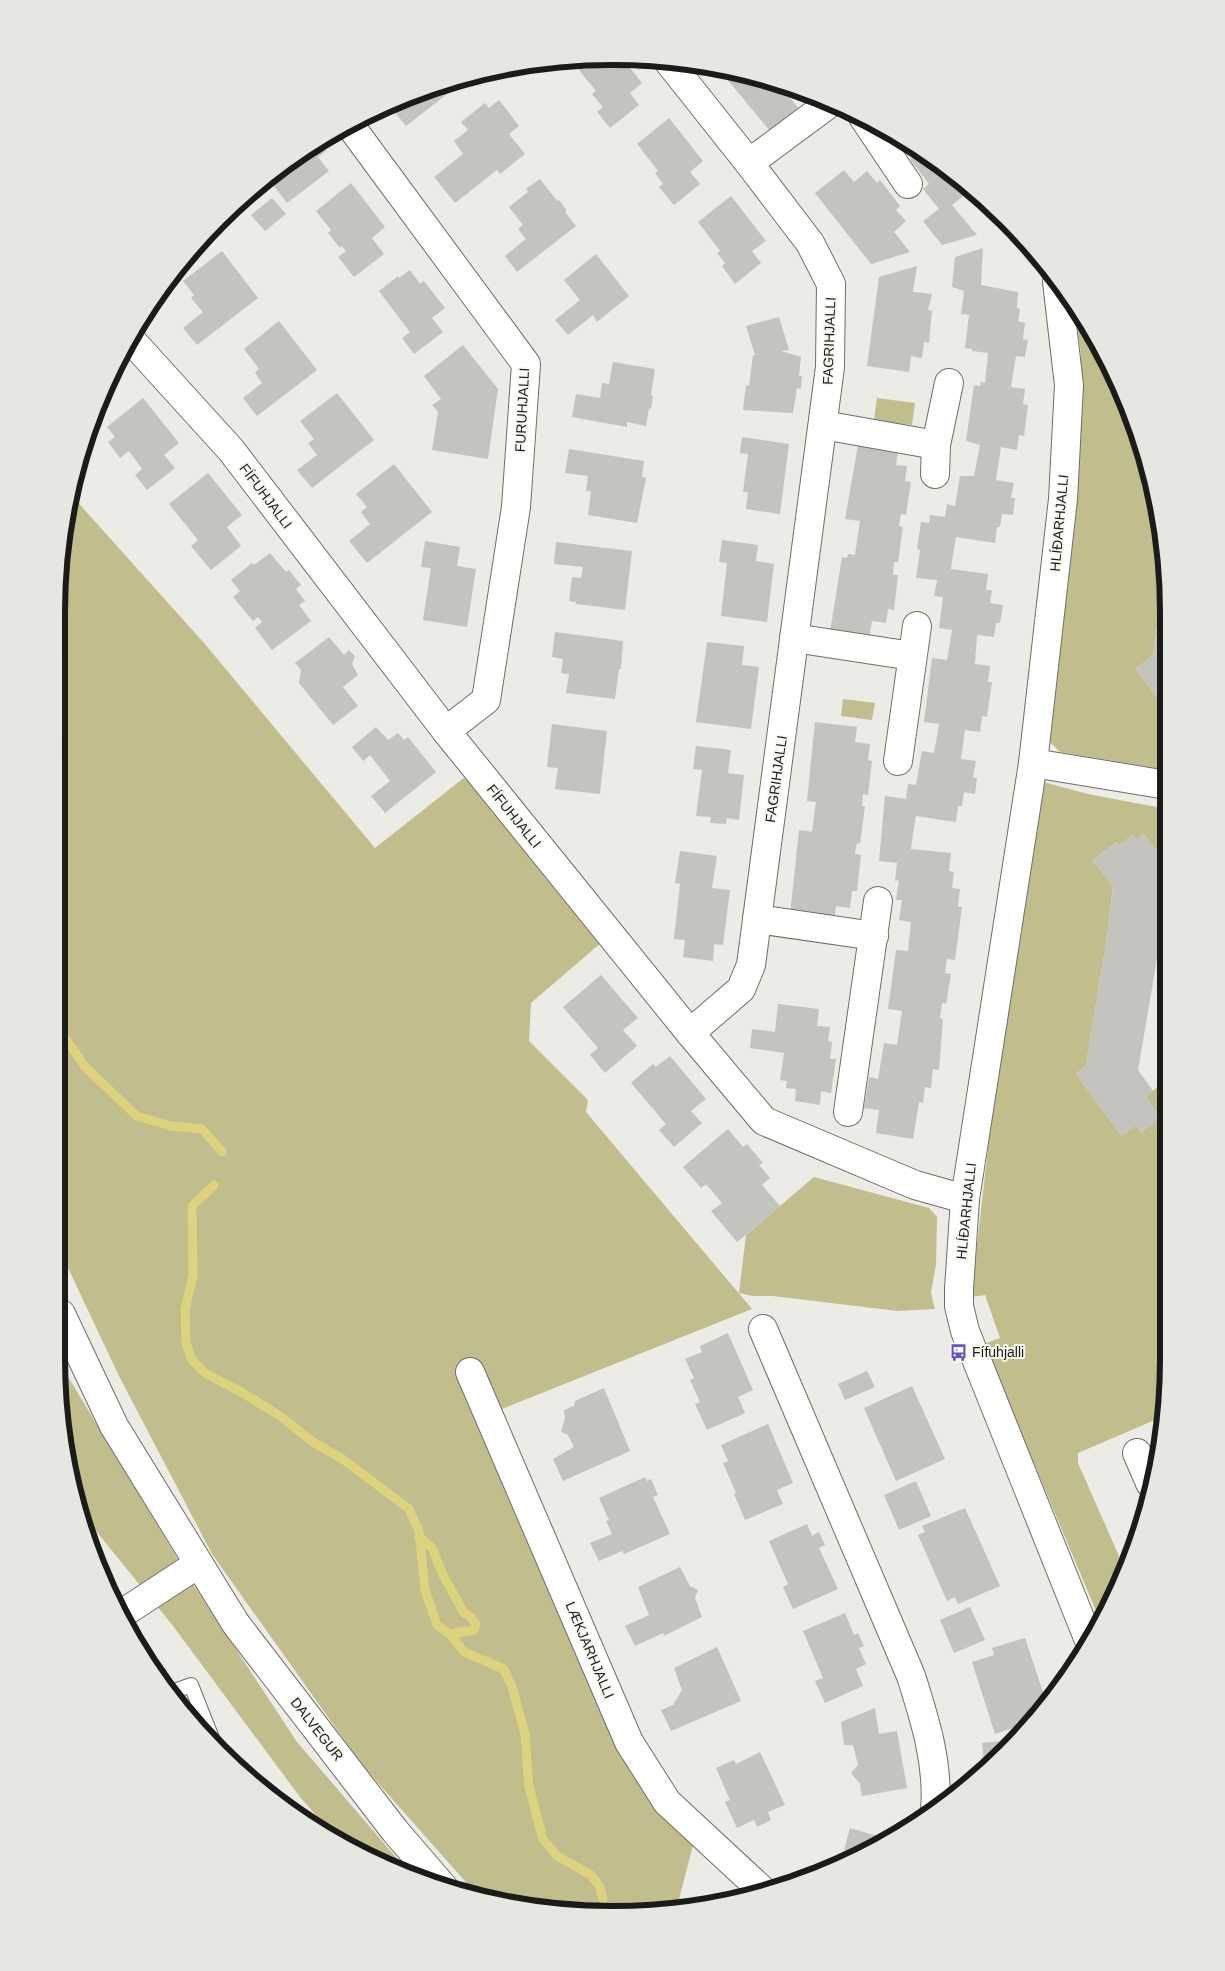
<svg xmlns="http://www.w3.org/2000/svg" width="1225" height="1971" viewBox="0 0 1225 1971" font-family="Helvetica,sans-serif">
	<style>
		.green { fill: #c2bd8d }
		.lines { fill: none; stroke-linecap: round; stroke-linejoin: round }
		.stream { stroke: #ddd37e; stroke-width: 9 }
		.building { fill: #c4c3bd }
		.service-casing { stroke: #6e6e68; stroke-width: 16 }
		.minor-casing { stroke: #6e6e68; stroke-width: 30 }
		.tertiary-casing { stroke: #6e6e68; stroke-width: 30 }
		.service { stroke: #fff; stroke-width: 14 }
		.minor { stroke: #fff; stroke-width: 28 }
		.tertiary { stroke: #fff; stroke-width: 28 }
		.labels { text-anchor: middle; stroke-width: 4; stroke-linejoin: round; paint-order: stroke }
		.street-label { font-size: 14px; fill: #1b1b19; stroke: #f9f9f2 }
		.poi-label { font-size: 14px; fill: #1b1b19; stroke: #f9f9f2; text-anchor: start }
		.rim { fill: none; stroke: #1b1b19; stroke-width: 6 }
	</style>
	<rect width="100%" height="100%" fill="#ecebe5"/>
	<g class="green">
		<polygon points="1075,308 1094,335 1150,468 1166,566 1153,655 1136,669 1167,711 1167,770 1060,752 1046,738 1080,412 1081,355"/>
		<polygon points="877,398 915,403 912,425 874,420"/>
		<polygon points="73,497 204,643 375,848 465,777 602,942 531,1003 529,1041 588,1100 586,1112 752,1309 482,1417 693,1845 676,1911 612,1915 504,1904 480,1898 362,1765 212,1554 119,1376 61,1253 61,540"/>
		<polygon points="843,699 875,703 872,720 841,716"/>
		<polygon points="1039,781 1088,794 1167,809 1166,863 1144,834 1138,840 1132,835 1119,846 1116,842 1093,861 1113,886 1107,938 1086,1065 1076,1074 1122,1136 1136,1125 1141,1133 1160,1117 1146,1097 1165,1080 1164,1416 1078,1453 1078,1463 1126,1572 1125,1573 1119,1571 1122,1579 1099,1618 984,1344 1000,1338 985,1295 971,1297 995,1088"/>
		<polygon points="814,1177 929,1208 937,1217 936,1264 931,1293 935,1309 897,1311 773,1296 753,1296 739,1293 746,1235"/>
		<polygon points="61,1365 191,1581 297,1742 412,1876 366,1857 336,1838 300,1797 173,1626 92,1526 77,1498 61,1431"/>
	</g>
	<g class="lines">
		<g class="stream">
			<polyline points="61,1032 86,1068 137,1116 171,1126 202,1129 222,1152"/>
			<polyline points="214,1185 192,1206 193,1276 185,1309 186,1343 192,1360 205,1373 243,1393 280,1416 313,1442 344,1460 409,1509 419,1531 425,1590 437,1625 450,1634 464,1652 504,1669 512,1687 525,1734 529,1787 543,1839 557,1856 591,1875 600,1887 603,1899"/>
			<polyline points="419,1536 432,1548 443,1575 464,1613 470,1616 476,1624 474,1630 450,1634"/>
		</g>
	</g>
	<g class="building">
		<polygon points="622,58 642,83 630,93 639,105 610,128 597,112 603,107 592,94 596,91 575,65 581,60"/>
		<polygon points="724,70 756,75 795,90 788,95 798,108 770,131 721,72"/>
		<polygon points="463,79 464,81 406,126 393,110 411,96 433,86"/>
		<polygon points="499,100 519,126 509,134 525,154 500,174 497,170 455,203 434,177 463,154 454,141 468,130 461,122 485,103 489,108"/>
		<polygon points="669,118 703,161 690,172 700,184 674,205 659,187 663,184 655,173 658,171 637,144"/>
		<polygon points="320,141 326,151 318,157 329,171 287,203 270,181 280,173 278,171"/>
		<polygon points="916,149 951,171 971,190 952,205 977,235 942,245 923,221 939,209 923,189 929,184 910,159 916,154 914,151"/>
		<polygon points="844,170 854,182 867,171 877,183 880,180 900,206 896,210 906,221 894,232 910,252 871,264 815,193"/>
		<polygon points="540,179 557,201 559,200 567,211 565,212 576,226 517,272 505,256 526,239 518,229 523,225 509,207 528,192 526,189"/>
		<polygon points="351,183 385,227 372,238 384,254 354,277 338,257 346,251 342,246 340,248 328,233 331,230 316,211"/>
		<polygon points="731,196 766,241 752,251 761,263 735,284 722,266 725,263 717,253 720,251 698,222"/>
		<polygon points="272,198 286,214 265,231 251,215"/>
		<polygon points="983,248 981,285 1018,292 1017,308 1020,309 1018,321 1025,323 1023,339 1028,340 1025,357 1016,356 1011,387 1025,389 1023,404 1028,405 1024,436 1019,435 1017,450 1001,447 996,480 1014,483 1011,498 1015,498 1013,515 1002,514 1000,527 997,527 995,543 956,537 953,555 951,569 988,574 986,590 992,590 990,603 1003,605 1000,623 996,623 994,637 977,635 975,664 990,666 988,682 992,682 987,717 982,716 980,732 965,730 961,759 976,761 973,777 977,778 975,794 964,792 962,806 958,806 956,822 916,816 913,834 911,849 951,853 949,871 954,872 952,888 960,889 958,907 962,907 955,960 947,959 945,973 951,974 946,1004 942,1003 940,1018 943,1019 939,1070 933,1069 931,1088 925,1087 923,1103 919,1102 913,1139 876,1133 879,1110 864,1108 869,1077 878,1079 884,1043 897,1045 902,1011 888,1009 896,950 908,951 911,922 899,920 902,900 896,900 899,880 895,881 897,863 879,861 885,796 906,799 908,784 916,785 922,751 934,753 939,724 924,722 932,658 947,660 952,630 939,628 943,597 934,596 937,580 916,578 920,550 917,549 921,522 929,523 930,515 945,517 947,504 955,506 960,476 974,476 980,445 966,441 974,385 980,386 981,382 985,383 988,353 972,351 972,349 965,348 969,315 961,314 964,291 952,287 955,257"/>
		<polygon points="222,251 258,298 197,345 183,328 203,312 191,298 194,295 183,281"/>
		<polygon points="596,254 629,296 597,322 593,315 568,335 555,320 580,300 564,280"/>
		<polygon points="917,266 913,292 932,294 928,310 932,311 929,343 924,342 922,358 911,356 909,372 867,366 879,277"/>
		<polygon points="410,270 420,284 424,281 445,308 432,318 443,332 414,354 402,338 410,332 379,291 398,276 399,278"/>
		<polygon points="779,317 789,350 781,351 801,357 799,376 802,376 801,389 797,388 793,413 743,410 746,385 749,386 753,355 755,355 746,326"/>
		<polygon points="279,321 317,370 257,416 243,398 262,383 255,373 259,369 244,349"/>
		<polygon points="463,345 498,389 488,459 432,450 438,412 432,405 441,399 424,376"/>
		<polygon points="613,362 655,369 651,395 653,396 651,409 649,408 646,426 627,422 627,427 572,417 576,394 600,398 602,383 609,384"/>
		<polygon points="109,382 116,390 97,406 98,400"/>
		<polygon points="337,393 374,440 312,488 297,470 317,455 308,443 314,439 300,421"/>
		<polygon points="143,398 179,443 164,455 175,468 147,490 135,475 142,469 129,451 120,458 108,442 115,437 107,427"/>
		<polygon points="742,437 789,444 780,514 746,509 748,492 743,492 748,454 740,453"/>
		<polygon points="858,445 898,451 896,465 907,466 905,481 911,482 906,515 901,514 899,526 903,527 898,562 894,562 893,575 898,575 894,610 888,609 886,623 872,621 869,638 830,632 842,557 847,558 848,554 855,555 860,521 845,519"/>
		<polygon points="569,449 644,461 642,477 646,478 637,523 588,515 591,491 586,491 588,476 565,473"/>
		<polygon points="394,464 432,512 367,563 349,541 370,524 361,512 367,507 356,494"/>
		<polygon points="208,473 242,515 227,527 241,546 211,570 191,546 198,540 169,504"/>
		<polygon points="722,540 758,545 756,561 774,564 767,622 721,616 727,563 719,562"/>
		<polygon points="425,541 460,547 457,566 476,569 467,627 423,620 431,568 421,567"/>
		<polygon points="556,542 632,551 625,610 576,604 576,602 569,601 572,577 581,578 583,567 554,564"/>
		<polygon points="270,553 286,572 289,570 301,585 296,589 305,601 299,605 311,621 272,650 255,628 262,622 258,617 253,621 233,597 240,591 231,580 252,563 254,565"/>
		<polygon points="1166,568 1168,576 1167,711 1136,669 1153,655"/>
		<polygon points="555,632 623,641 621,669 619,669 615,699 566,693 569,674 561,673 563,659 552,657"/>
		<polygon points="329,637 344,655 349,650 355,656 352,664 358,675 343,687 358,706 333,725 299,683 301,670 295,663"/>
		<polygon points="707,642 744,646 742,665 759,667 751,729 696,722"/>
		<polygon points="815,722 857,727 855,742 870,744 868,760 872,761 868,795 863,794 862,806 865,806 860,844 857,843 855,854 861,855 857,891 852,891 850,908 836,906 834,920 790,915 799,830 812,832 816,802 807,801"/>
		<polygon points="552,724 607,731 600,794 555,789 558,768 547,767"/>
		<polygon points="376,727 388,740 398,733 404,740 408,737 436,772 385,813 371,796 390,781 370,755 363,761 352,747"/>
		<polygon points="696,746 731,750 728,773 744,775 739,820 727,818 726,824 710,823 711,817 696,816 702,770 693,769"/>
		<polygon points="1133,834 1138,840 1144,834 1166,863 1166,867 1163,870 1166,874 1166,892 1163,895 1159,947 1138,1070 1153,1091 1146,1097 1161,1117 1141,1133 1136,1125 1122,1136 1076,1074 1086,1065 1107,938 1113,886 1093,861 1116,842 1119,846"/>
		<polygon points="680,851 717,856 712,888 730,890 723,945 714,944 713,961 683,957 685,940 674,939 680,884 675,883"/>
		<polygon points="601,975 638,1018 623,1030 637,1046 605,1073 590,1055 598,1048 563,1007"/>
		<polygon points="778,1004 819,1009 817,1026 830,1027 828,1041 832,1042 830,1059 836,1059 831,1093 821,1091 820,1105 795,1101 796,1089 786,1088 787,1081 780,1080 784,1053 750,1048 752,1029 775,1032"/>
		<polygon points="670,1056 706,1099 691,1111 702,1123 674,1147 659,1130 666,1124 631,1083 653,1064 656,1067"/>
		<polygon points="728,1129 743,1147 747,1144 763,1163 759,1165 770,1178 762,1185 780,1206 737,1242 711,1211 722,1203 706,1184 701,1188 683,1167"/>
		<polygon points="728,1333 753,1390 738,1397 745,1413 707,1430 695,1404 700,1402 690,1380 694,1378 685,1359 702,1352 700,1346"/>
		<polygon points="867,1371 875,1387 845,1400 838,1384"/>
		<polygon points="912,1386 945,1459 896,1481 864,1408"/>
		<polygon points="604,1388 630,1451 563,1481 553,1459 574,1447 568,1435 561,1432 565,1418 564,1410 574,1406 575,1401"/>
		<polygon points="768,1424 793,1483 777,1490 783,1504 745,1520 734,1494 736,1493 723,1463 728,1461 721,1445"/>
		<polygon points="645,1477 647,1481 651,1479 658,1495 653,1497 670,1534 624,1554 622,1551 599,1561 590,1543 612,1534 606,1521 609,1520 599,1498"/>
		<polygon points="916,1481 931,1516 899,1530 884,1495"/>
		<polygon points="965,1508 1000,1586 958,1604 955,1597 947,1601 918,1535 925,1532 922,1526"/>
		<polygon points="807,1524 812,1536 819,1532 825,1545 819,1548 838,1589 793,1609 783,1587 788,1584 769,1541"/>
		<polygon points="680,1567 690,1586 698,1590 695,1598 702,1617 664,1636 663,1633 635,1646 625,1626 649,1615 638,1587"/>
		<polygon points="970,1607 985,1640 954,1653 940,1620"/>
		<polygon points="845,1613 854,1635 858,1633 864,1646 859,1648 866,1664 856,1669 863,1686 825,1703 815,1681 823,1678 803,1631"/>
		<polygon points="1025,1638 1047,1704 1017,1734 1015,1727 995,1734 972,1662 994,1655 992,1648"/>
		<polygon points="717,1647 741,1701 671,1731 661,1710 673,1705 682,1690 674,1668"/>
		<polygon points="875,1708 879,1734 897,1731 907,1788 862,1796 860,1784 851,1773 858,1765 853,1745 844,1745 841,1722"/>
		<polygon points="1011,1740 981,1770 980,1763 984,1763 982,1743"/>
		<polygon points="760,1752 785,1805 768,1812 771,1820 757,1827 754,1820 737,1828 725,1802 730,1800 716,1768 734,1760 736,1764"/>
		<polygon points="850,1828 888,1839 859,1857 844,1863 848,1851 844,1850"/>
	</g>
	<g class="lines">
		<defs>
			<polyline id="service" points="169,1693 191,1685 212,1738"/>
			<g id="minor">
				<polyline points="668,61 749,163 810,243 831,284 830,367 751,965 741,989 690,1033"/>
				<polyline points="863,117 908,184"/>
				<polyline points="349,124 526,364 516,507 486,700 446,731"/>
				<polyline points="749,163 830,103"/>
				<polyline points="132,341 231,450 446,731 690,1033 764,1121 915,1185 965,1199"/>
				<polyline points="823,425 936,445"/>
				<polyline points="935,474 936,445 949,383"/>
				<polyline points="794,638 912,656"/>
				<polyline points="898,761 917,626"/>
				<polyline points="1033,763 1167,785"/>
				<polyline points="757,919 874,936"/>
				<polyline points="848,1112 878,901"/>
				<path d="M763,1329L911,1676C925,1720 939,1764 935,1810"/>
				<polyline points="470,1372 629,1742 667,1802 764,1892"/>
				<polyline points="1137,1453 1150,1483"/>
				<polyline points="120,1615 198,1564"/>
			</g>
			<g id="tertiary">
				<polyline points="1057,282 1069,385 1063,499 1033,763 965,1199 959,1289 959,1306 965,1331 1088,1638"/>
				<polyline points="61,1314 114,1426 236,1624 395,1831 444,1888"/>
			</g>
		</defs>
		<use href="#service" class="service-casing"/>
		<use href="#minor" class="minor-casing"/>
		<use href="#tertiary" class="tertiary-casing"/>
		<use href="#service" class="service"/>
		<use href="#minor" class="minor"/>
		<use href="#tertiary" class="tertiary"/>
	</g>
	<defs>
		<symbol id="bus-bare" viewBox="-9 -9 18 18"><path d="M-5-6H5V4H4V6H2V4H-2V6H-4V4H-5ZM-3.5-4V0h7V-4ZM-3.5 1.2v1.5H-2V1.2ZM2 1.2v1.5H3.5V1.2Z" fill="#6155ce" stroke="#f9f9f2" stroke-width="2.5" paint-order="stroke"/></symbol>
	</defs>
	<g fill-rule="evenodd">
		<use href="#bus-bare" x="946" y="1340" width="25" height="25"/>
	</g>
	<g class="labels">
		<g class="street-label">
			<text transform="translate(829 341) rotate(-88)" y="5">FAGRIHJALLI</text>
			<text transform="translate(522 410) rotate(-87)" y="5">FURUHJALLI</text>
			<text transform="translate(266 496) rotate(53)" y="5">FÍFUHJALLI</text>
			<text transform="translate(1059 523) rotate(-85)" y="5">HLÍÐARHJALLI</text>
			<text transform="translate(776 779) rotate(-82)" y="5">FAGRIHJALLI</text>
			<text transform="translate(514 816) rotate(51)" y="5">FÍFUHJALLI</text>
			<text transform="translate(966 1211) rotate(-84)" y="5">HLÍÐARHJALLI</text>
			<text transform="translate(590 1650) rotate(67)" y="5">LÆKJARHJALLI</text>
			<text transform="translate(317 1729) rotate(52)" y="5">DALVEGUR</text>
		</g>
		<g class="poi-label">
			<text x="972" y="1357">Fífuhjalli</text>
		</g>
	</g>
	<path d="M0 0H1225V1971H0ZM612 65H613A547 547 0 0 1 1160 612V1359A547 547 0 0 1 613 1906H612A547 547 0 0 1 65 1359V612A547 547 0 0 1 612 65Z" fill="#e7e7e1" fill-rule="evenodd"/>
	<path class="rim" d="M612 65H613A547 547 0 0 1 1160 612V1359A547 547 0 0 1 613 1906H612A547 547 0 0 1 65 1359V612A547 547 0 0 1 612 65Z"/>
</svg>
